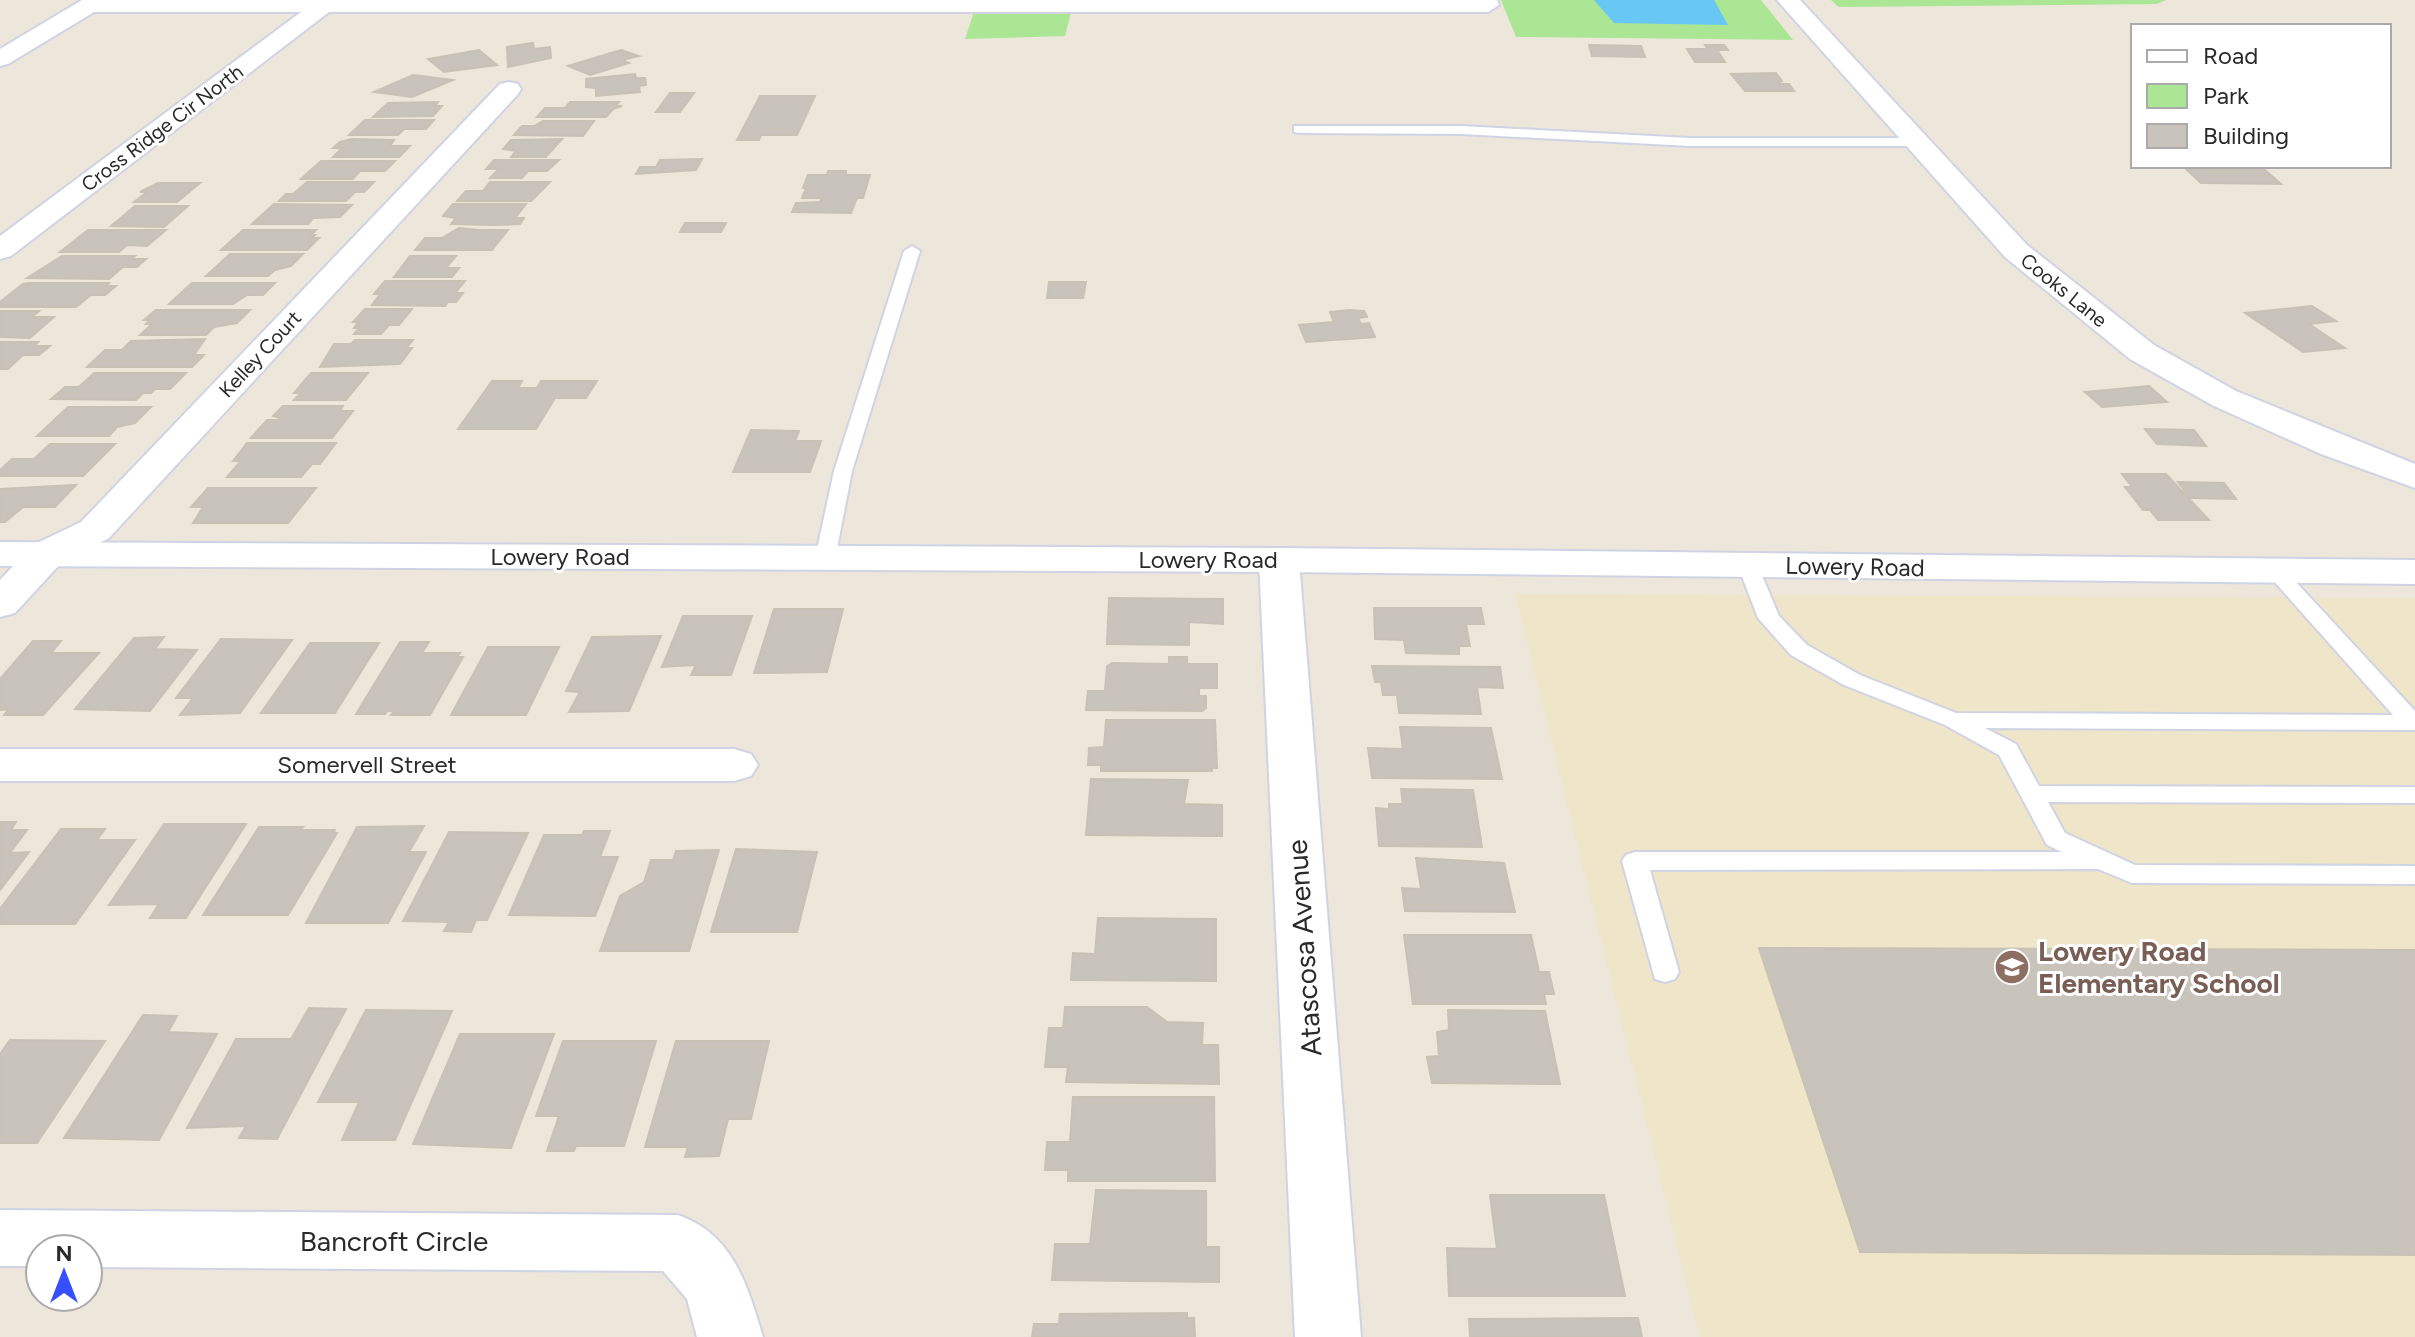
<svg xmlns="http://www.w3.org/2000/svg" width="2415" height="1337" viewBox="0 0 2415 1337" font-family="Figtree,sans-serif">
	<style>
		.education { fill: #efe5c9 }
		.green { fill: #abe695 }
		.water { fill: #68c7f4 }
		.building { fill: #c8c3bb; stroke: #c8c2b5; stroke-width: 2 }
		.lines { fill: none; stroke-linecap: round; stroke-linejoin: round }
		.lane-casing { stroke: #d0d3e4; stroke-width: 4 }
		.street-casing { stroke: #d0d3e4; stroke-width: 4 }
		.secondary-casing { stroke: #d0d3e4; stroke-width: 4 }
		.lane { fill: #fff; fill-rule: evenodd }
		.street { fill: #fff; fill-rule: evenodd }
		.secondary { fill: #fff; fill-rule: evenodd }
		.labels { text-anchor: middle; stroke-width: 6; stroke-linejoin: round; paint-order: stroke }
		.far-street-label { font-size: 20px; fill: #2a2a2a; stroke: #fff }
		.street-label { font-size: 24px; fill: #2a2a2a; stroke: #fff }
		.near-street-label { font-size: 28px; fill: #2a2a2a; stroke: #fff }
		.near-education-label { font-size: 28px; font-weight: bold; fill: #785e54; stroke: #fff; text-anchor: start }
	</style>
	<rect width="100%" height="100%" fill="#ede6db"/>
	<polygon class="education" points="1515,594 2415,598 2415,1337 1700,1337"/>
	<g class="green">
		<polygon points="978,0 1074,0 1065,36 965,39"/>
		<polygon points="1501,0 1761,0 1793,40 1516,37"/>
		<polygon points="1831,0 2166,0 2157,4 1839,7"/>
	</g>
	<polygon class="water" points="1594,0 1714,0 1728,25 1614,23"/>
	<g class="building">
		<polygon points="533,43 534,49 550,47 551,58 508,67 507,47"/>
		<polygon points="1589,45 1641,46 1645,57 1592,56"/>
		<polygon points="1705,45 1724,45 1728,50 1717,50 1725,62 1695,62 1687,49 1708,49"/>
		<polygon points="479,50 497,65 444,72 428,59"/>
		<polygon points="621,50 639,56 622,60 629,63 590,75 568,66"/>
		<polygon points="1776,73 1782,81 1779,82 1781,84 1789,84 1794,91 1745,91 1731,74"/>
		<polygon points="635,74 636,78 645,78 646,85 639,86 640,92 596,96 596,88 586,87 586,79"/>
		<polygon points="413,75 453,80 412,97 374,92"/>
		<polygon points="670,93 694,93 680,112 656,112"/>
		<polygon points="760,96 815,96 797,135 761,135 759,140 737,140"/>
		<polygon points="438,102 435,106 442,106 433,116 373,117 388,103"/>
		<polygon points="570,102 619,102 616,106 622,106 613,109 606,117 537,117 545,108 565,108"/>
		<polygon points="365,120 434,120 426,129 404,129 398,135 349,135"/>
		<polygon points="543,121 594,121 583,136 514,135 522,126 534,126"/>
		<polygon points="352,139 394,140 390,146 410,146 399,157 333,157 342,148 333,148 340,142"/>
		<polygon points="562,139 546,157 511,157 516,151 503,149 511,140"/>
		<polygon points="702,159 696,170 636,174 640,167 656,167 660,160"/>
		<polygon points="494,160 559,160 547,171 528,171 522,178 490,178 499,169 486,169"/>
		<polygon points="321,161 395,161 385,171 360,171 353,179 301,179"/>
		<polygon points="2186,169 2265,170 2281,184 2201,183"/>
		<polygon points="828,171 846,171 846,175 870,175 863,198 857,198 851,213 792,212 796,203 820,202 822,198 802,198 806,188 803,188 808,175 827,175"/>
		<polygon points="307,182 374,182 364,192 348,192 355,192 346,201 279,201 286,194 293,194"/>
		<polygon points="490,182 550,182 531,201 457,201 466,191 483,191"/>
		<polygon points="158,183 200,183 177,202 134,202 147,192 140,192"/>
		<polygon points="274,204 352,205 340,217 313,218 308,224 252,224"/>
		<polygon points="453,204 526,204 515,218 524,218 520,224 495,225 451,224 456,218 443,216"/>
		<polygon points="135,206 188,206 164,227 111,226"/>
		<polygon points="685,223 726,223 721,232 680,232"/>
		<polygon points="459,228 479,230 508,230 492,250 415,250 425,238 442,238"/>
		<polygon points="88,230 166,230 147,246 127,245 119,252 60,252"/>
		<polygon points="243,230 316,230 311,235 315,235 312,238 319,238 307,250 221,250"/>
		<polygon points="230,254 303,254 291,266 275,270 268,276 206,276"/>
		<polygon points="62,256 135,256 132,259 146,259 137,267 123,267 109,279 27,278"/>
		<polygon points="410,256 456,256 446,268 459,268 452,277 394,277"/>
		<polygon points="385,281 465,281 455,293 463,293 456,302 448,302 445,306 372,305 380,294 374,294"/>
		<polygon points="1049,282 1086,282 1083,298 1047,298"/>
		<polygon points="29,283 109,283 106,286 116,286 105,295 91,295 76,307 0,307 0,302 23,284"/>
		<polygon points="192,283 275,283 263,295 247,295 233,304 169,304"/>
		<polygon points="2312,306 2336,321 2309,324 2345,348 2303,352 2245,313"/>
		<polygon points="365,309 412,309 399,325 389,325 381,334 354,334 359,328 354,328 358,322 353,322"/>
		<polygon points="156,310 250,310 237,323 214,327 206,335 140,335 152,324 146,324 150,320 144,320"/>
		<polygon points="1349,310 1364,311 1367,317 1358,318 1361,324 1369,323 1375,337 1306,342 1299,325 1334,322 1330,312"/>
		<polygon points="0,311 39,311 32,317 54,317 30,338 0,337"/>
		<polygon points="205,339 194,355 204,355 192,367 87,367 105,350 122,350 131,341"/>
		<polygon points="355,340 413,340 406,348 412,348 400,364 320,367 334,344 351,344"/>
		<polygon points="0,342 38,342 34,346 50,346 39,355 23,355 8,369 0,369"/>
		<polygon points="94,373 186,373 170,389 155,389 151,393 143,393 136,400 51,399 65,387 79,387"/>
		<polygon points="311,373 368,373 346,400 294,400 301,393 294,393"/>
		<polygon points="492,381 522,381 518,388 537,388 541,381 597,381 586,398 555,398 536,429 458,429"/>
		<polygon points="2149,386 2167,402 2102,407 2085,392"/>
		<polygon points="283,406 343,406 340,411 353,411 332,438 251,438 267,420 279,420 280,418 273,416"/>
		<polygon points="68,407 151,407 135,423 117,427 109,436 37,436"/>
		<polygon points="2145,429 2194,430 2206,446 2157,444"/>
		<polygon points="751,430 799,431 795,441 821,441 810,472 733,472"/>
		<polygon points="247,443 336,443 320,464 312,464 301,477 227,477 241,461 233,461"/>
		<polygon points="50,444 115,444 83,476 0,476 0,470 12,459 34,459"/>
		<polygon points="2122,474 2166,474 2209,520 2158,520 2150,510 2143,510 2125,487 2132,487"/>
		<polygon points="2178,482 2224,483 2236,499 2190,498"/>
		<polygon points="76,485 55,507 23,507 5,522 0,522 0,489"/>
		<polygon points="208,488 316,488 288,523 193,523 203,507 191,507"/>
		<polygon points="1109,598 1223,599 1223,624 1189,622 1189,645 1107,644"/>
		<polygon points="1374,608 1481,608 1484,624 1466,624 1470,646 1459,646 1459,654 1406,653 1404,640 1375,639"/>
		<polygon points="774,609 843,609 827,672 754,673"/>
		<polygon points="683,616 752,616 731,675 691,675 696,665 662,667"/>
		<polygon points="661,636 629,711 569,712 580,692 566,691 592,637"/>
		<polygon points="164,637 155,649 197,650 150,711 75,709 134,638"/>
		<polygon points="221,639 292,640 240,713 180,715 193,698 176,698"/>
		<polygon points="33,641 61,641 51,653 99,653 43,715 4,715 9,709 0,710 0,679"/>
		<polygon points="400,642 429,642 422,653 460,653 457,657 463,657 430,715 391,715 394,711 387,711 385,714 356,714"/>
		<polygon points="310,643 379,643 335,713 261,713"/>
		<polygon points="488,647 559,647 526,715 451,715"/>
		<polygon points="1169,657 1187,657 1187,664 1217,664 1217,688 1199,688 1199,696 1206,696 1206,708 1202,711 1086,710 1088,691 1105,691 1107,666 1112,663 1169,664"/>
		<polygon points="1372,666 1500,667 1503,688 1477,687 1481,714 1399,713 1397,695 1383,695 1381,682 1375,682"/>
		<polygon points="1106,720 1215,720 1217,768 1212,768 1212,771 1101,771 1101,765 1088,765 1089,748 1104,747"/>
		<polygon points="1400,727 1491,728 1502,779 1372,778 1368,748 1403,749"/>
		<polygon points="1091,779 1188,780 1184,804 1222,805 1222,836 1086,835"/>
		<polygon points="1401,789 1473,790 1482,847 1379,846 1376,808 1389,809 1389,804 1403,804"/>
		<polygon points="0,822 16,822 11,830 27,830 10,853 29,852 0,890"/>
		<polygon points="164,824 246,824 186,918 150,918 159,904 109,905"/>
		<polygon points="424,826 409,852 426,852 388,923 306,923 357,827"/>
		<polygon points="259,827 303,827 300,830 335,830 334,833 337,833 288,915 203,915"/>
		<polygon points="61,829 105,829 97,840 135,840 75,924 0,924 0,909"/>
		<polygon points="584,831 610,831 600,857 618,857 595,916 509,915 544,835 582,835"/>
		<polygon points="449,832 528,833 487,920 476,920 471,932 444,931 449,922 403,921"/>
		<polygon points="736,849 817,852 797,932 711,932"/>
		<polygon points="719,850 689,951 600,951 620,896 644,882 651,860 673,860 676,851"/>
		<polygon points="1416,858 1504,863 1515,912 1405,911 1402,888 1421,889"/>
		<polygon points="1098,918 1216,919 1216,981 1071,980 1073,953 1095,954"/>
		<polygon points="1404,935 1531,935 1539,972 1549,972 1554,994 1544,994 1546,1004 1413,1004"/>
		<polygon points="1759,948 2415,950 2415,1255 1860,1252"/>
		<polygon points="1065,1007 1147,1007 1167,1022 1203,1023 1202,1045 1218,1045 1219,1084 1066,1082 1068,1067 1045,1067 1049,1028 1063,1028"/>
		<polygon points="309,1008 346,1009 277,1139 239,1138 246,1126 187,1128 236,1039 291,1039"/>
		<polygon points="366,1010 452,1011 395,1140 342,1140 359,1102 318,1102"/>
		<polygon points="1448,1010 1545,1011 1560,1084 1432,1083 1427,1057 1439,1056 1437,1032 1449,1030"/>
		<polygon points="143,1015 177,1016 168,1032 217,1034 159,1140 64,1138"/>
		<polygon points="460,1034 554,1034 511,1148 413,1144"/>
		<polygon points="10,1040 105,1041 37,1143 0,1143 0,1054"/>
		<polygon points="563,1041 656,1041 624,1146 576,1146 574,1151 547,1151 559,1116 536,1116"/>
		<polygon points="676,1041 769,1041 751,1119 728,1119 719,1156 685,1157 688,1147 645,1147"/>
		<polygon points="1073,1097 1214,1097 1215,1181 1068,1181 1068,1170 1045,1170 1047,1142 1070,1142"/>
		<polygon points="1096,1190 1206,1191 1206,1247 1219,1247 1219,1282 1052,1280 1055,1244 1090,1244"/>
		<polygon points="1490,1195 1604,1195 1625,1296 1449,1296 1447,1248 1497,1249"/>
		<polygon points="1187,1313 1187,1318 1194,1318 1195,1337 1032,1337 1034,1324 1059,1324 1060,1314"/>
		<polygon points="1638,1318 1642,1337 1470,1337 1469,1319"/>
	</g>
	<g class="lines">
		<defs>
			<g id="lane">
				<polygon points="1294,126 1461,126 1690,138 1918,138 1925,142 1918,146 1690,146 1461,134 1299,133 1294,132"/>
				<polygon points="912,246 920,251 852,471 835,559 825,565 818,563 815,559 834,471 904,251"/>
				<polygon points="1748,560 1758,566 1779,616 1807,645 1860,675 1956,713 2393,715 2265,571 2268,567 2282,567 2415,711 2415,730 1985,728 2016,744 2039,786 2415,787 2415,803 2048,802 2065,833 2135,865 2415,866 2415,884 2132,883 2098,869 1650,870 1679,972 1675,979 1665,982 1655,979 1622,861 1626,855 1635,852 2062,852 2047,845 1999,755 1945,725 1844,685 1791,655 1758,618 1738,566"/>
			</g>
			<g id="street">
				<polygon points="82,0 1497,0 1499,5 1488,12 329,12 11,256 0,259 0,236 301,12 94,12 8,64 0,66 0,49"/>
				<polygon points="509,82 518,84 521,89 518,94 109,538 61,563 15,613 0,617 0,580 33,545 81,522 500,84"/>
				<polygon points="1279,548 1293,551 1299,560 1361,1337 1295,1337 1259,560 1265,551"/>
				<polygon points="0,749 734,749 751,754 758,765 751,776 734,781 0,781"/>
				<path d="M0,1210L678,1215C734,1235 747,1285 763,1337H697L687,1299L663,1271L88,1267V1249H40V1266H0Z"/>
			</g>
			<g id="secondary">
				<polygon points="1777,0 1800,0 2027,245 2154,345 2236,391 2415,464 2415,488 2321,454 2212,405 2130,359 2005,257"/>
				<polygon points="0,542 1279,548 2415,560 2415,584 1279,572 0,566"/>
			</g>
		</defs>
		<use href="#lane" class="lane-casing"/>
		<use href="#street" class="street-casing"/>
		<use href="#secondary" class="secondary-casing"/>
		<use href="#lane" class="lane"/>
		<use href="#street" class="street"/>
		<use href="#secondary" class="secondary"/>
	</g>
	<defs>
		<symbol id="school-disc" viewBox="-11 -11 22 22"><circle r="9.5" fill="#8d6e63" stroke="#fff"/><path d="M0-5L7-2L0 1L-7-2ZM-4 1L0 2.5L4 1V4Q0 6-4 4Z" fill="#fff"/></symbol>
	</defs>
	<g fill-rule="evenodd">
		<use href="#school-disc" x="1992" y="947" width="40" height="40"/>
	</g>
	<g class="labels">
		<g class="far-street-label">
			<text transform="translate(162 128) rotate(-37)" y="7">Cross Ridge Cir North</text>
			<text transform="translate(2064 290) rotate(39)" y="7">Cooks Lane</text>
			<text transform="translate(260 354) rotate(-47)" y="7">Kelley Court</text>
		</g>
		<g class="street-label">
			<text x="560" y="565">Lowery Road</text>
			<text x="1208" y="568">Lowery Road</text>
			<text transform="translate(1855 567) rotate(1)" y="8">Lowery Road</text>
			<text x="367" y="773">Somervell Street</text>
		</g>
		<g class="near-street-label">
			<text transform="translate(1304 948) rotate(-94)" y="10">Atascosa Avenue</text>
			<text x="394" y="1251">Bancroft Circle</text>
		</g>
		<g class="near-education-label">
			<text x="2038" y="961">Lowery Road<tspan x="2038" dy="32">Elementary School</tspan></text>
		</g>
	</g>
	<rect x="2131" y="24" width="260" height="144" fill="#ffffff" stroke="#aaaaaa" stroke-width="2"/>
	<rect x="2147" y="50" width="40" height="12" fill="#ffffff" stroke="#aaaaaa" stroke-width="2"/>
	<text x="2203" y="64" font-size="24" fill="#2a2a2a">Road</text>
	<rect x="2147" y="84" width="40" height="24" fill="#abe695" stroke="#aaaaaa" stroke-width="2"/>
	<text x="2203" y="104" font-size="24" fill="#2a2a2a">Park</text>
	<rect x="2147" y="124" width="40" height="24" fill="#c8c3bb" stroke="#aaaaaa" stroke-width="2"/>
	<text x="2203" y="144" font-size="24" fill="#2a2a2a">Building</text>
	<g transform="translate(64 1273)"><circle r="38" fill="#ffffff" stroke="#aaaaaa" stroke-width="2"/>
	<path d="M0-6L14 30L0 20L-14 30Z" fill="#364fff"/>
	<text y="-12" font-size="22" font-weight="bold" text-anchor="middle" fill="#2a2a2a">N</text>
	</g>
</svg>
